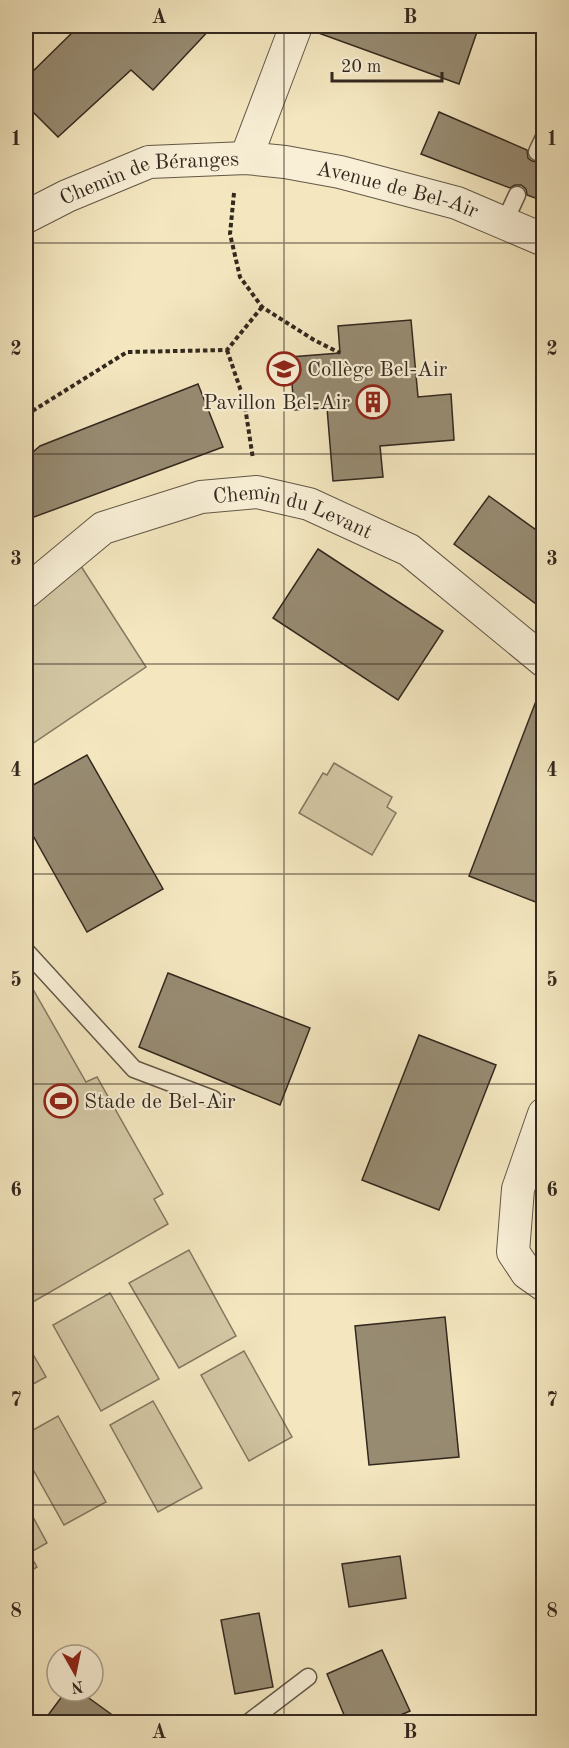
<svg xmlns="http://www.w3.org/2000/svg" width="569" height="1748" viewBox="0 0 569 1748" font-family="'Old Standard TT',serif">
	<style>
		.green { fill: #d3c7a4; stroke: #837861; stroke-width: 1.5 }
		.building { fill: #978b72; stroke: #33281e; stroke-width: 1.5 }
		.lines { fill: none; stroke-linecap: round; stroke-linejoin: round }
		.lane-casing { stroke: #635846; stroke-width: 19 }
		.street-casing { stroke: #635846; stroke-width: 34 }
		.path { stroke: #33281e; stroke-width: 4; stroke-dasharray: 4.5 3; stroke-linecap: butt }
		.lane { stroke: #f8efd6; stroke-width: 16 }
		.street { stroke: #f8efd6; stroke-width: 32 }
		.grid { fill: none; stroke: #33281e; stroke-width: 1.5; stroke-opacity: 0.55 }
		.labels { text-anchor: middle; stroke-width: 4.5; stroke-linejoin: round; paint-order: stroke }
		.street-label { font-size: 21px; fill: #33281e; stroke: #f8efd6 }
		.poi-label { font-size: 21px; fill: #33281e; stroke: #f8efd6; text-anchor: start }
		.neatline { fill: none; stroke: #33281e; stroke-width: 2 }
		.grid-label { font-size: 20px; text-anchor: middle; font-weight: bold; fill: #33281e }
	</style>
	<rect width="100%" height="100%" fill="#f4e7c0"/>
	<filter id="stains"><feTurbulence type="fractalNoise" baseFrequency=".00333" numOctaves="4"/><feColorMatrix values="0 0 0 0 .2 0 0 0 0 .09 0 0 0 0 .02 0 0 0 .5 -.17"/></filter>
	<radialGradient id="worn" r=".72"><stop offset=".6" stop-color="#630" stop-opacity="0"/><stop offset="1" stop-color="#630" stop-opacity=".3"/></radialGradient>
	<g class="green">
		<polygon points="77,560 146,667 26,748 26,608"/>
		<polygon points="334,763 392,797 387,807 396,813 372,855 299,813 323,773 327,775"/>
		<polygon points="26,977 86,1082 97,1077 163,1194 154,1199 168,1224 26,1306"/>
		<polygon points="189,1250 236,1336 179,1368 129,1283"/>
		<polygon points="110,1293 159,1379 101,1411 53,1325"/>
		<polygon points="26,1342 46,1377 26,1388"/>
		<polygon points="244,1351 292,1437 249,1461 201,1375"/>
		<polygon points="153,1401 202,1488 158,1512 110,1425"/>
		<polygon points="58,1416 106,1502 64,1525 26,1457 26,1434"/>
		<polygon points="26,1504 47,1543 29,1553 37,1567 26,1574"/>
	</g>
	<g class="building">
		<polygon points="79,26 213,26 153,90 131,70 58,137 26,105 26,78"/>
		<polygon points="314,26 479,26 459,84 313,31"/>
		<polygon points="439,112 527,150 528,158 532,161 538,162 543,160 543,201 527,195 526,189 521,185 515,185 510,188 421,154"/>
		<polygon points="411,320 418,397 451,394 454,440 380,446 383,477 333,481 327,408 294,410 290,357 340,353 338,326"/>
		<polygon points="198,384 223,447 26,520 26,458 40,446"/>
		<polygon points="489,496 543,535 543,609 454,544"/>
		<polygon points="318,549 443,631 398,700 273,618"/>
		<polygon points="541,688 543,689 543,905 469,876"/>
		<polygon points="87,755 163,889 87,932 26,823 26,789"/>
		<polygon points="168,973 310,1028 280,1105 139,1047"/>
		<polygon points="419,1035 496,1065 439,1210 362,1180"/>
		<polygon points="445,1317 459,1457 369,1465 355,1326"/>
		<polygon points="400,1556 406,1598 349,1607 342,1564"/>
		<polygon points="259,1613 273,1687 235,1694 221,1620"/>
		<polygon points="382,1650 410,1711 384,1722 347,1722 327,1674"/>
		<polygon points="66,1691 79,1691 122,1722 43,1722"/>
	</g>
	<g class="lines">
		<defs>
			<g id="lane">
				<polyline points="537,152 544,137"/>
				<polyline points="504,223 517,195"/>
				<polyline points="26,951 134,1069 213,1099"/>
				<polyline points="249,1722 308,1677"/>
			</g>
			<g id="street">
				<polyline points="246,158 296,26"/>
				<path id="s1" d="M26,217L67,196L149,162L246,158L285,162L340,172L457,203L544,240"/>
				<path id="s2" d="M26,592L103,528L201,497L257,492L309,504L409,550L544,661"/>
				<polyline points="544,1114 518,1189 513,1252 527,1273 544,1285"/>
			</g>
		</defs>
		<use href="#lane" class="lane-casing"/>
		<use href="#street" class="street-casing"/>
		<g class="path">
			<polyline points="234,193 230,234 240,277 262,307 314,340 340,353"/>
			<polyline points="227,350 244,400 253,459"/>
			<polyline points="26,415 127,352 227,350 262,307"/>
		</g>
		<use href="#lane" class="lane"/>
		<use href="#street" class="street"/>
	</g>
	<path class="grid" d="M284,26V1722M26,243H544M26,454H544M26,664H544M26,874H544M26,1084H544M26,1294H544M26,1505H544"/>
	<defs>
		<symbol id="school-ring" viewBox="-11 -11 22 22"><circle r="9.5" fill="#f8efd6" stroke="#8f2418" stroke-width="1.5"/><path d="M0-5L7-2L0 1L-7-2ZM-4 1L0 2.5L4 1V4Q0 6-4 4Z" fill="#8f2418"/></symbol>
		<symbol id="building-ring" viewBox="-11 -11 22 22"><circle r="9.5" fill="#f8efd6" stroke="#8f2418" stroke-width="1.5"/><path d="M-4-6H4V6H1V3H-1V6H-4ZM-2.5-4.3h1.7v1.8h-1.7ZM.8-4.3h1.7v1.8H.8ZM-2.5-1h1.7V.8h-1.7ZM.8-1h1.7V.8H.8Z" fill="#8f2418"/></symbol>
		<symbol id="stadium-ring" viewBox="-11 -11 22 22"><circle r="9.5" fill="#f8efd6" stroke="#8f2418" stroke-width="1.5"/><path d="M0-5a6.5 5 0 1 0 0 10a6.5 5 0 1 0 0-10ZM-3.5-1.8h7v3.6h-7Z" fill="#8f2418"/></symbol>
	</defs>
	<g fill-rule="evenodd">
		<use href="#school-ring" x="265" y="350" width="38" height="38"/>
		<use href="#building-ring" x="354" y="383" width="38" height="38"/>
		<use href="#stadium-ring" x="42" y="1082" width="38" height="38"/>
	</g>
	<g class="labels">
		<g class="street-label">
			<text dy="7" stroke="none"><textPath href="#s1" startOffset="132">Chemin de Béranges</textPath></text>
			<text dy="7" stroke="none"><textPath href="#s1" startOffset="387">Avenue de Bel-Air</textPath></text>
			<text dy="7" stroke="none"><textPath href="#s2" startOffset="298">Chemin du Levant</textPath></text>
		</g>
		<g class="poi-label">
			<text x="307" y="376">Collège Bel-Air</text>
			<text x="350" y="409" text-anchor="end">Pavillon Bel-Air</text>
			<text x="84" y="1108">Stade de Bel-Air</text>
		</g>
	</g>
	<rect width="569" height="1748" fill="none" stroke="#f4e7c0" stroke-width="66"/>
	<g transform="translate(75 1673) rotate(171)"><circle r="28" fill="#f8efd6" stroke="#a99f8c" stroke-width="1.5"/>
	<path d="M0-4.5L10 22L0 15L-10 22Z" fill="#8f2418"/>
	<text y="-9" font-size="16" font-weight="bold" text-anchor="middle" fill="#33281e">N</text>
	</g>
	<path d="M332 72v9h110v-9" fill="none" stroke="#33281e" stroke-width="3"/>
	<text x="341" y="72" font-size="18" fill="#33281e" stroke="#f8efd6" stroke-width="4.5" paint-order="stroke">20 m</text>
	<rect x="33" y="33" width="503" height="1682" class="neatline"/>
	<g class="grid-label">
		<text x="159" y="23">A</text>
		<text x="410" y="23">B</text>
		<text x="16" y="145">1</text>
		<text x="552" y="145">1</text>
		<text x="16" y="355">2</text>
		<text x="552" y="355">2</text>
		<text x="16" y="565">3</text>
		<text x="552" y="565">3</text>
		<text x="16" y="776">4</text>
		<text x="552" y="776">4</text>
		<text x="16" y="986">5</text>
		<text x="552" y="986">5</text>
		<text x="16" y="1196">6</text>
		<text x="552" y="1196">6</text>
		<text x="16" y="1406">7</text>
		<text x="552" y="1406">7</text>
		<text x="16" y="1617">8</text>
		<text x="552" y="1617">8</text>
		<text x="159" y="1738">A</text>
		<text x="410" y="1738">B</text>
	</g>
	<rect width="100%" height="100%" filter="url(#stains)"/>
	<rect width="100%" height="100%" fill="url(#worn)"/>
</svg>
